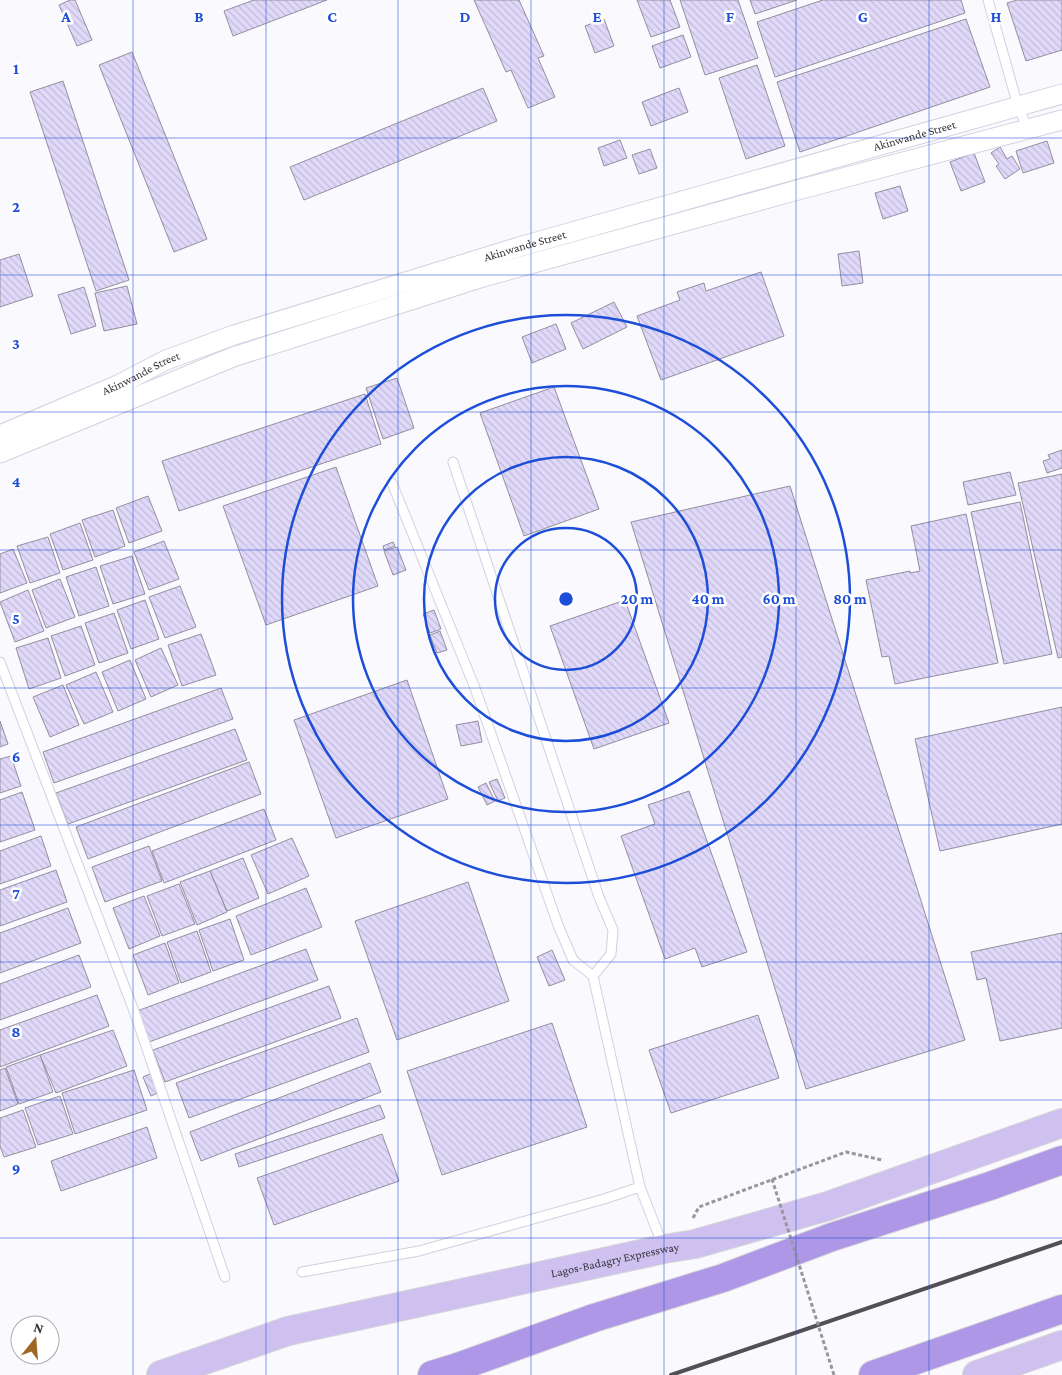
<svg xmlns="http://www.w3.org/2000/svg" width="1062" height="1375" viewBox="0 0 1062 1375" font-family="'Crimson Pro',serif">
	<style>
		.building { fill: url(#building-back-hatch); stroke: #938f9f }
		.lines { fill: none; stroke-linecap: round; stroke-linejoin: round }
		.lane-casing { stroke: #d4d0e1; stroke-width: 11 }
		.street-casing { stroke: #d4d0e1; stroke-width: 21 }
		.primary-casing { stroke: #d7d6d8; stroke-width: 30 }
		.highway-casing { stroke: #d7d6d8; stroke-width: 30 }
		.path { stroke: #99979d; stroke-width: 3; stroke-dasharray: 4 2.5; stroke-linecap: butt }
		.lane { stroke: #fff; stroke-width: 9 }
		.street { stroke: #fff; stroke-width: 19 }
		.primary { stroke: #cec1f0; stroke-width: 28 }
		.highway { stroke: #ae97e6; stroke-width: 28 }
		.rail { stroke: #525056; stroke-width: 4 }
		.path-bridge { stroke: #99979d; stroke-width: 3; stroke-dasharray: 4 2.5; stroke-linecap: butt }
		.grid { fill: none; stroke: #1d4ed8; stroke-width: 1; stroke-opacity: 0.55 }
		.ring { fill: none; stroke: #1d4ed8; stroke-width: 2.5 }
		.labels { text-anchor: middle; stroke-width: 5; stroke-linejoin: round; paint-order: stroke }
		.street-label { font-size: 12px; fill: #36343b; stroke: #fff }
		.grid-label { font-size: 16px; text-anchor: middle; font-weight: bold; fill: #1d4ed8; stroke: #fff; stroke-width: 5; stroke-linejoin: round; paint-order: stroke }
		.centre { fill: #1d4ed8; stroke: #fff; stroke-width: 2.5 }
		.ring-label { font-size: 15px; text-anchor: middle; font-weight: bold; fill: #1d4ed8; stroke: #fff; stroke-width: 5; stroke-linejoin: round; paint-order: stroke }
	</style>
	<defs>
		<pattern id="building-back-hatch" width="6" height="6" patternUnits="userSpaceOnUse" patternTransform="scale(1.25)"><rect width="6" height="6" fill="#e1d9fa"/><path d="M-1 5l2 2M0 0l6 6M5-1l2 2" fill="none" stroke="#c2bbd7"/></pattern>
	</defs>
	<rect width="100%" height="100%" fill="#faf9fd"/>
	<g class="building">
		<polygon points="70,0 75,0 92,40 77,46 59,5"/>
		<polygon points="254,0 327,0 233,36 224,11"/>
		<polygon points="474,0 519,0 544,56 538,58 555,97 528,108 511,70 506,72"/>
		<polygon points="637,0 670,0 680,27 651,37"/>
		<polygon points="680,0 738,0 758,58 705,75"/>
		<polygon points="750,0 797,0 755,14"/>
		<polygon points="823,0 961,0 965,13 775,77 757,22"/>
		<polygon points="1017,0 1062,0 1062,50 1026,61 1007,3"/>
		<polygon points="604,19 614,46 595,53 585,26"/>
		<polygon points="966,19 990,87 800,152 777,82"/>
		<polygon points="683,35 691,57 660,68 652,46"/>
		<polygon points="132,52 207,239 174,252 99,65"/>
		<polygon points="757,65 785,146 746,159 719,78"/>
		<polygon points="63,81 129,280 96,291 30,92"/>
		<polygon points="483,88 497,121 304,200 290,167"/>
		<polygon points="679,88 688,112 651,126 642,102"/>
		<polygon points="620,140 627,158 604,166 598,148"/>
		<polygon points="1047,141 1054,163 1023,173 1016,151"/>
		<polygon points="1000,147 1007,159 1012,156 1020,169 1005,179 996,166 999,164 991,153"/>
		<polygon points="650,149 657,168 639,174 632,155"/>
		<polygon points="974,153 985,182 961,191 950,162"/>
		<polygon points="900,186 908,211 883,219 875,193"/>
		<polygon points="859,251 863,283 842,286 838,254"/>
		<polygon points="19,254 33,296 0,307 0,260"/>
		<polygon points="761,272 784,336 661,380 637,316 680,300 677,292 704,283 706,291"/>
		<polygon points="127,286 137,324 104,331 95,293"/>
		<polygon points="84,287 96,326 71,334 58,295"/>
		<polygon points="614,302 627,327 583,349 571,323"/>
		<polygon points="556,324 566,349 532,363 522,337"/>
		<polygon points="397,378 414,428 383,439 366,388"/>
		<polygon points="554,387 599,509 524,536 480,413"/>
		<polygon points="365,394 381,444 179,511 162,461"/>
		<polygon points="1062,450 1062,468 1047,473 1043,461 1050,459 1048,455"/>
		<polygon points="336,467 378,586 266,625 223,506"/>
		<polygon points="1010,472 1016,495 968,505 963,482"/>
		<polygon points="1062,474 1062,657 1058,658 1018,483"/>
		<polygon points="790,486 965,1040 806,1089 631,522"/>
		<polygon points="148,496 162,531 129,543 116,508"/>
		<polygon points="1020,502 1052,654 1004,664 971,512"/>
		<polygon points="113,510 125,546 95,557 82,520"/>
		<polygon points="966,514 998,663 895,684 889,656 882,657 866,580 910,571 910,573 920,571 911,526"/>
		<polygon points="80,523 93,560 63,570 50,534"/>
		<polygon points="48,537 60,573 30,583 17,546"/>
		<polygon points="164,541 179,579 149,590 134,552"/>
		<polygon points="393,542 395,546 384,550 383,546"/>
		<polygon points="397,547 406,570 393,575 384,551"/>
		<polygon points="13,549 27,583 0,593 0,554"/>
		<polygon points="132,556 145,594 113,604 100,566"/>
		<polygon points="96,567 109,606 79,616 66,577"/>
		<polygon points="60,579 75,617 46,628 32,590"/>
		<polygon points="180,586 196,627 165,638 149,597"/>
		<polygon points="28,590 44,631 15,642 0,602"/>
		<polygon points="145,600 159,639 131,649 117,610"/>
		<polygon points="625,600 669,723 594,749 550,626"/>
		<polygon points="434,610 441,629 430,633 423,614"/>
		<polygon points="114,613 128,653 99,663 85,623"/>
		<polygon points="81,626 95,665 65,676 51,636"/>
		<polygon points="440,631 447,650 437,653 430,635"/>
		<polygon points="201,634 216,675 182,686 168,645"/>
		<polygon points="48,638 61,678 29,689 16,648"/>
		<polygon points="161,648 178,685 151,697 135,660"/>
		<polygon points="130,660 146,699 118,711 102,672"/>
		<polygon points="96,672 113,712 84,724 66,685"/>
		<polygon points="407,680 448,799 336,838 294,720"/>
		<polygon points="63,685 79,725 50,737 33,697"/>
		<polygon points="221,688 233,719 54,783 43,752"/>
		<polygon points="1062,707 1062,824 940,851 915,739"/>
		<polygon points="0,721 8,744 0,747"/>
		<polygon points="478,721 482,742 461,746 456,725"/>
		<polygon points="235,729 247,760 68,824 56,793"/>
		<polygon points="11,756 21,786 0,793 0,759"/>
		<polygon points="249,762 261,794 88,859 76,827"/>
		<polygon points="497,779 505,798 498,801 489,782"/>
		<polygon points="486,783 495,801 487,805 478,787"/>
		<polygon points="689,791 747,952 702,967 695,948 665,959 621,836 655,824 648,805"/>
		<polygon points="22,792 35,830 0,842 0,800"/>
		<polygon points="264,809 276,840 164,883 152,851"/>
		<polygon points="41,836 51,866 0,884 0,851"/>
		<polygon points="292,838 309,876 268,894 251,855"/>
		<polygon points="149,846 162,881 105,902 92,867"/>
		<polygon points="243,858 259,898 227,911 210,871"/>
		<polygon points="56,870 67,902 0,926 0,890"/>
		<polygon points="210,871 227,912 197,925 180,882"/>
		<polygon points="468,882 509,1001 397,1040 355,921"/>
		<polygon points="179,884 195,924 162,936 147,896"/>
		<polygon points="306,888 322,927 251,955 236,916"/>
		<polygon points="144,896 160,936 129,949 113,908"/>
		<polygon points="68,908 81,943 0,973 0,933"/>
		<polygon points="230,919 244,960 213,971 199,930"/>
		<polygon points="197,931 211,972 181,983 167,942"/>
		<polygon points="1062,933 1062,1028 1000,1041 986,978 977,980 971,952"/>
		<polygon points="165,943 179,983 148,995 133,955"/>
		<polygon points="306,949 318,980 149,1042 137,1011"/>
		<polygon points="552,950 565,980 549,986 537,957"/>
		<polygon points="79,955 91,987 0,1020 0,984"/>
		<polygon points="329,986 341,1018 165,1082 153,1050"/>
		<polygon points="97,995 109,1026 0,1067 0,1030"/>
		<polygon points="758,1015 779,1078 671,1113 649,1050"/>
		<polygon points="357,1018 369,1052 189,1118 176,1083"/>
		<polygon points="552,1023 587,1127 442,1175 407,1071"/>
		<polygon points="113,1030 127,1066 56,1093 40,1055"/>
		<polygon points="40,1055 53,1092 19,1104 6,1067"/>
		<polygon points="370,1063 381,1092 201,1161 190,1132"/>
		<polygon points="5,1068 18,1104 0,1111 0,1070"/>
		<polygon points="134,1070 147,1110 75,1134 62,1093"/>
		<polygon points="152,1073 160,1092 151,1096 143,1077"/>
		<polygon points="60,1096 73,1134 38,1145 25,1108"/>
		<polygon points="380,1105 385,1118 239,1167 235,1154"/>
		<polygon points="23,1110 36,1147 4,1157 0,1146 0,1118"/>
		<polygon points="147,1127 157,1158 61,1191 51,1161"/>
		<polygon points="382,1134 399,1181 274,1225 257,1178"/>
	</g>
	<g class="lines">
		<defs>
			<g id="lane">
				<polyline points="988,0 1018,106 1028,130"/>
				<polyline points="453,462 599,897 613,930 611,954 593,976"/>
				<polyline points="392,483 475,688 558,925 573,960 593,976 640,1187"/>
				<polyline points="0,662 134,1011 225,1277"/>
				<polyline points="302,1272 419,1251 604,1199 640,1187 663,1246"/>
			</g>
			<g id="street">
				<path id="s1" d="M0,435L118,385L166,360L234,335L519,247L1062,94"/>
				<polyline points="0,453 233,357 483,277 794,191 1062,120"/>
			</g>
			<g id="primary">
				<path id="s2" d="M161,1375L288,1331L664,1249L695,1244L828,1206L1062,1123"/>
				<polyline points="977,1375 1062,1345"/>
			</g>
			<g id="highway">
				<polyline points="432,1375 458,1367 594,1318 723,1278 832,1237 990,1186 1062,1160"/>
				<polyline points="873,1375 1062,1309"/>
			</g>
		</defs>
		<use href="#lane" class="lane-casing"/>
		<use href="#street" class="street-casing"/>
		<use href="#primary" class="primary-casing"/>
		<use href="#highway" class="highway-casing"/>
		<polyline class="path" points="693,1218 699,1207 846,1152 882,1160"/>
		<use href="#lane" class="lane"/>
		<use href="#street" class="street"/>
		<use href="#primary" class="primary"/>
		<use href="#highway" class="highway"/>
		<polyline class="rail" points="671,1375 1062,1242"/>
		<polyline class="path-bridge" points="772,1179 834,1375"/>
	</g>
	<path class="grid" d="M133,0V1375M266,0V1375M398,0V1375M531,0V1375M664,0V1375M796,0V1375M929,0V1375M0,138H1062M0,275H1062M0,412H1062M0,550H1062M0,688H1062M0,825H1062M0,962H1062M0,1100H1062M0,1238H1062"/>
	<g class="ring">
		<circle cx="566" cy="599" r="71"/>
		<circle cx="566" cy="599" r="142"/>
		<circle cx="566" cy="599" r="213"/>
		<circle cx="566" cy="599" r="284"/>
	</g>
	<g class="labels">
		<g class="street-label">
			<text dy="4" stroke="none"><textPath href="#s1" startOffset="964">Akinwande Street</textPath></text>
			<text dy="4" stroke="none"><textPath href="#s1" startOffset="559">Akinwande Street</textPath></text>
			<text dy="4" stroke="none"><textPath href="#s1" startOffset="154">Akinwande Street</textPath></text>
			<text dy="4" stroke="none"><textPath href="#s2" startOffset="469">Lagos-Badagry Expressway</textPath></text>
		</g>
	</g>
	<g class="grid-label">
		<text x="66" y="22">A</text>
		<text x="199" y="22">B</text>
		<text x="332" y="22">C</text>
		<text x="465" y="22">D</text>
		<text x="597" y="22">E</text>
		<text x="730" y="22">F</text>
		<text x="863" y="22">G</text>
		<text x="996" y="22">H</text>
		<text x="16" y="74">1</text>
		<text x="16" y="212">2</text>
		<text x="16" y="349">3</text>
		<text x="16" y="487">4</text>
		<text x="16" y="624">5</text>
		<text x="16" y="762">6</text>
		<text x="16" y="899">7</text>
		<text x="16" y="1037">8</text>
		<text x="16" y="1174">9</text>
	</g>
	<circle cx="566" cy="599" r="8" class="centre"/>
	<g class="ring-label">
		<text x="637" y="604">20 m</text>
		<text x="708" y="604">40 m</text>
		<text x="779" y="604">60 m</text>
		<text x="850" y="604">80 m</text>
	</g>
	<g transform="translate(35 1340) rotate(17)"><circle r="24" fill="#ffffff" stroke="#afaeb1"/>
	<path d="M0-4L9 19L0 12L-9 19Z" fill="#9f6624"/>
	<text y="-8" font-size="14" font-weight="bold" text-anchor="middle" fill="#36343b">N</text>
	</g>
</svg>
